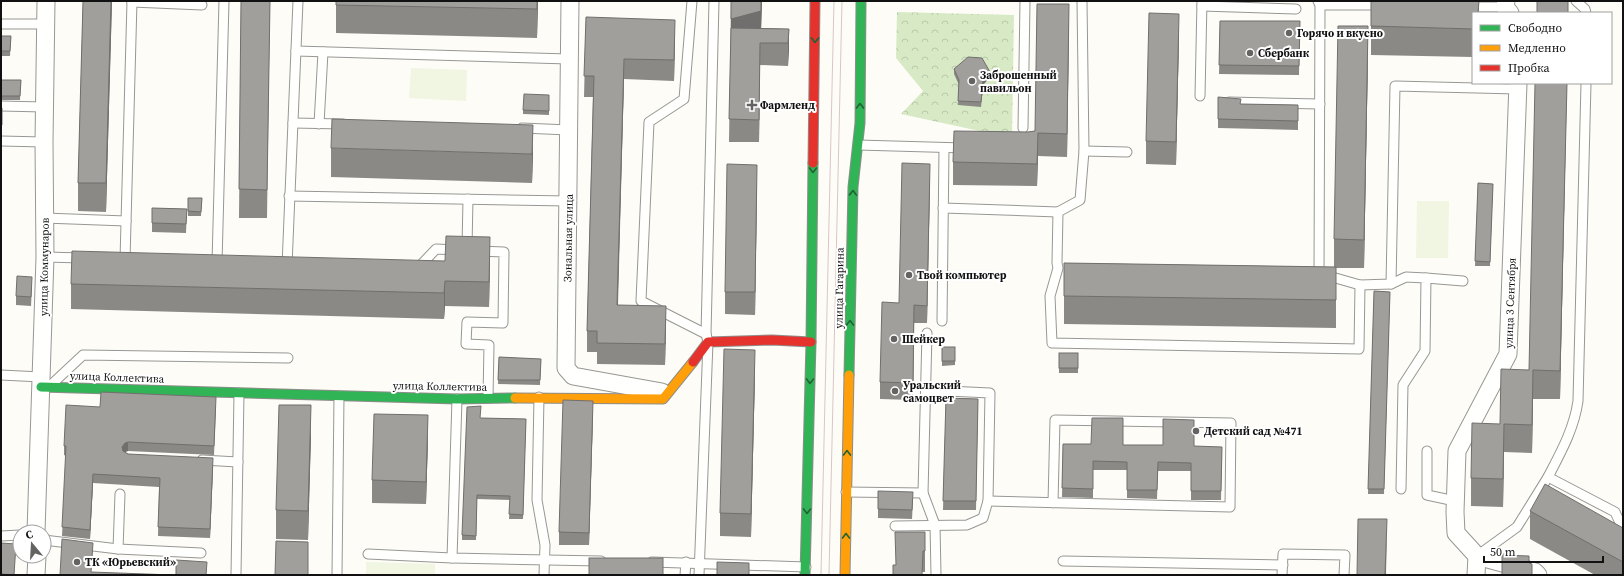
<svg xmlns="http://www.w3.org/2000/svg" width="1624" height="576" viewBox="0 0 1624 576" font-family="'Source Serif 4',serif">
	<style>
		.forest { fill: url(#forest-crowns) }
		.pitch { fill: #f0f6e1 }
		.lines { fill: none; stroke-linecap: round; stroke-linejoin: round }
		.lane-casing { stroke: #979795; stroke-width: 11 }
		.street-casing { stroke: #979795; stroke-width: 19 }
		.fast-casing { stroke: #8e8d8b; stroke-width: 11 }
		.slow-casing { stroke: #8e8d8b; stroke-width: 11 }
		.jam-casing { stroke: #8e8d8b; stroke-width: 11 }
		.lane { stroke: #fffffe; stroke-width: 9 }
		.street { stroke: #fffffe; stroke-width: 17 }
		.fast { stroke: #30b455; stroke-width: 9 }
		.slow { stroke: #ff9f0a; stroke-width: 9 }
		.jam { stroke: #e5322d; stroke-width: 9 }
		.tram { stroke: #d9c6c7; stroke-width: 1 }
		.wall { fill: #8a8986 }
		.shaded-wall { fill: #716f6d }
		.building { fill: #a19f9c; stroke: #716f6d }
		.oneway { stroke: #206233 }
		.poi-dot { fill: #646362; stroke: #fff; stroke-width: 1.5 }
		.labels { text-anchor: middle; stroke-width: 4; stroke-linejoin: round; paint-order: stroke }
		.poi-label { font-size: 11px; font-weight: bold; fill: #111; stroke: #fff; text-anchor: start }
		.street-label { font-size: 11px; fill: #111; stroke: #fff }
	</style>
	<defs>
		<pattern id="forest-crowns" width="20" height="18" patternUnits="userSpaceOnUse"><rect width="20" height="18" fill="#d8eac5"/><path d="M2 6a3 3 0 1 1 6 0M12 15a3 3 0 1 1 6 0" fill="none" stroke="#b8c8a8"/></pattern>
	</defs>
	<rect width="100%" height="100%" fill="#fdfcf7"/>
	<polygon class="forest" points="897,12 1014,15 1012,138 901,114 923,91 896,58"/>
	<g class="pitch">
		<polygon points="411,68 467,70 466,101 409,98"/>
		<polygon points="1417,201 1449,201 1448,258 1416,258"/>
		<polygon points="366,562 435,564 435,575 366,575"/>
	</g>
	<g class="lines">
		<defs>
			<g id="lane">
				<polyline points="692,1 684,99 649,122 641,301 706,334"/>
				<polyline points="1082,1 1084,151 1080,200 1058,212 1057,263 1058,268 1050,296 1052,343 1359,349 1360,285"/>
				<polyline points="1318,1 1320,5 1319,273"/>
				<polyline points="1576,1 1585,9 1586,13"/>
				<polyline points="132,2 202,5"/>
				<polyline points="1320,5 1382,5"/>
				<polyline points="1202,6 1296,9"/>
				<polyline points="1467,7 1505,7"/>
				<polyline points="1,24 46,24"/>
				<polyline points="296,51 569,59"/>
				<path d="M1586,83L1578,401C1574,429 1561,452 1548,477L1615,512L1623,529"/>
				<polyline points="1200,96 1202,1"/>
				<polyline points="1229,102 1320,104"/>
				<polyline points="1,106 44,107"/>
				<polyline points="293,123 343,124"/>
				<polyline points="319,124 323,52"/>
				<polyline points="522,128 569,130"/>
				<polyline points="1023,128 1025,1"/>
				<polyline points="1,141 44,142"/>
				<polyline points="858,145 964,148"/>
				<polyline points="1084,151 1127,152"/>
				<polyline points="289,196 568,201"/>
				<polyline points="943,208 1058,212"/>
				<polyline points="44,218 126,221"/>
				<polyline points="467,247 468,199"/>
				<polyline points="478,251 504,252 503,323 467,322 466,344 489,345 488,398"/>
				<polyline points="45,257 83,258"/>
				<polyline points="125,260 132,1"/>
				<polyline points="217,263 224,1"/>
				<polyline points="287,266 298,1"/>
				<polyline points="418,268 436,249 457,250"/>
				<polyline points="1325,275 1360,285 1391,284 1406,277 1426,278 1425,351 1403,385 1401,489"/>
				<polyline points="1426,278 1463,281"/>
				<polyline points="1391,284 1395,86 1517,89"/>
				<polyline points="942,321 944,148"/>
				<polyline points="927,333 923,493 935,525 936,575"/>
				<polyline points="1,375 41,377"/>
				<polyline points="52,384 83,355 288,358"/>
				<polyline points="539,397 537,500 545,545 544,575"/>
				<polyline points="1427,451 1427,495 1455,501"/>
				<polyline points="202,460 238,462"/>
				<polyline points="846,492 923,493"/>
				<polyline points="988,501 1230,507 1231,423 1055,420 1053,503"/>
				<polyline points="895,526 967,525 983,518 988,501 990,393 927,390"/>
				<polyline points="1,536 20,535"/>
				<polyline points="44,540 118,549 201,553"/>
				<polyline points="118,549 120,494"/>
				<polyline points="368,554 452,558 601,561"/>
				<polyline points="1477,556 1517,527 1548,477"/>
				<polyline points="452,558 457,399"/>
				<polyline points="1063,561 1283,565"/>
				<polyline points="652,562 806,567"/>
				<polyline points="236,575 239,393"/>
				<polyline points="337,575 339,396"/>
				<polyline points="685,575 686,562"/>
				<polyline points="699,575 708,342 706,334 714,1"/>
				<polyline points="1282,575 1283,554 1345,555 1344,575"/>
			</g>
			<g id="street">
				<polyline points="570,1 566,368 573,376 662,392"/>
				<polyline points="1506,1 1505,7 1510,13"/>
				<polyline points="36,532 45,257 44,142 46,1"/>
				<polyline points="1477,556 1535,572 1538,575"/>
				<polyline points="36,575 37,556"/>
				<polyline points="1476,575 1477,556 1456,533 1455,512 1457,451 1508,354 1518,83"/>
			</g>
			<g id="fast">
				<polyline points="849,375 853,187 860,123 861,1"/>
				<polyline points="41,387 457,399 515,398"/>
				<polyline points="805,575 811,342 813,163"/>
			</g>
			<g id="slow">
				<polyline points="515,398 663,399 693,362"/>
				<polyline points="845,575 849,375"/>
			</g>
			<g id="jam">
				<polyline points="813,163 815,1"/>
				<polyline points="693,362 708,342 772,340 811,342"/>
			</g>
		</defs>
		<use href="#lane" class="lane-casing"/>
		<use href="#street" class="street-casing"/>
		<use href="#fast" class="fast-casing"/>
		<use href="#slow" class="slow-casing"/>
		<use href="#jam" class="jam-casing"/>
		<use href="#lane" class="lane"/>
		<use href="#street" class="street"/>
		<use href="#fast" class="fast"/>
		<use href="#slow" class="slow"/>
		<use href="#jam" class="jam"/>
		<g class="tram">
			<polyline points="821,575 834,1"/>
			<polyline points="829,575 842,1"/>
		</g>
	</g>
	<g class="wall">
		<polygon points="83,1 112,1 106,212 78,211 78,183"/>
		<polygon points="241,1 270,1 267,218 239,218"/>
		<polygon points="336,1 538,1 537,38 336,33"/>
		<polygon points="731,1 762,1 761,28 789,29 788,66 760,65 759,142 729,142"/>
		<polygon points="1371,1 1479,1 1479,13 1473,13 1473,57 1371,55"/>
		<polygon points="586,17 675,40 674,81 624,79 618,305 666,327 665,365 597,364 597,352 587,352 587,331 593,97 584,97"/>
		<polygon points="1220,21 1300,21 1299,75 1219,74"/>
		<polygon points="1069,27 1067,157 1038,156 1037,186 953,185 953,162 1028,132 1035,131"/>
		<polygon points="1,36 11,36 10,56 1,56"/>
		<polygon points="1179,36 1176,165 1146,164 1146,141"/>
		<polygon points="1368,55 1364,268 1336,268 1336,328 1064,324 1064,263 1334,267 1334,239"/>
		<polygon points="954,69 990,77 983,85 981,107 958,105 959,85 954,74"/>
		<polygon points="1,80 21,80 20,100 1,100"/>
		<polygon points="1567,83 1560,399 1533,399 1532,453 1504,452 1503,507 1471,506 1471,478 1529,370"/>
		<polygon points="549,95 549,115 523,114 523,110"/>
		<polygon points="1218,97 1241,104 1298,105 1298,130 1218,128"/>
		<polygon points="331,148 533,154 532,183 331,177"/>
		<polygon points="930,181 927,323 914,323 913,400 880,399 880,382 899,303"/>
		<polygon points="1478,183 1493,184 1490,266 1475,266"/>
		<polygon points="757,187 755,315 725,314 725,292"/>
		<polygon points="188,198 202,198 201,216 188,216"/>
		<polygon points="152,208 187,209 186,233 152,232"/>
		<polygon points="490,262 489,307 445,306 444,319 71,309 71,284"/>
		<polygon points="32,286 31,306 16,305 16,296"/>
		<polygon points="1374,291 1390,292 1384,494 1368,494"/>
		<polygon points="942,347 955,361 955,365 942,366"/>
		<rect x="1059" y="353" width="19" height="20"/>
		<polygon points="499,357 541,359 540,385 498,384"/>
		<polygon points="755,373 751,537 720,536 720,513"/>
		<polygon points="946,398 978,399 976,510 943,510"/>
		<polygon points="216,406 214,455 128,451 125,452 128,454 213,467 210,538 158,536 159,487 93,483 90,539 62,536 66,456 64,455 64,446 100,407"/>
		<polygon points="593,414 589,545 559,545 559,532"/>
		<polygon points="481,418 526,419 523,519 509,519 510,500 477,499 476,540 462,540 462,535"/>
		<polygon points="311,434 308,540 276,539 276,510"/>
		<polygon points="428,438 426,504 372,503 372,480"/>
		<polygon points="1063,444 1222,447 1221,500 1191,500 1191,471 1158,471 1157,499 1127,498 1127,470 1093,470 1093,498 1062,497"/>
		<polygon points="913,501 912,519 878,518 878,509"/>
		<polygon points="1530,511 1623,528 1623,575 1595,575 1530,539"/>
		<polygon points="925,532 925,572 923,572 896,565"/>
	</g>
	<g class="shaded-wall">
		<polygon points="111,1 112,1 106,212 106,183"/>
		<polygon points="537,1 538,1 537,38"/>
		<polygon points="762,1 761,34 731,42 731,19"/>
		<polygon points="1069,4 1069,27 1067,157 1067,134"/>
		<polygon points="1179,14 1179,36 1176,165 1176,142"/>
		<polygon points="675,20 675,40 674,81 674,60"/>
		<polygon points="1368,26 1368,55 1364,268 1364,240"/>
		<polygon points="789,29 789,51 788,66 788,43"/>
		<polygon points="760,43 760,65 759,142 759,120"/>
		<polygon points="624,59 624,79 617,326 617,305"/>
		<polygon points="990,72 990,77 983,85 981,107 983,80"/>
		<polygon points="1567,83 1560,399 1560,371"/>
		<polygon points="533,125 533,154 532,183 532,154"/>
		<polygon points="1038,133 1038,156 1037,186 1037,164"/>
		<polygon points="930,164 930,181 927,323 927,306"/>
		<polygon points="757,165 757,187 755,315 755,292"/>
		<polygon points="490,237 490,262 489,307 489,282"/>
		<polygon points="445,281 445,306 444,319 444,293"/>
		<polygon points="914,305 914,323 913,400 913,383"/>
		<polygon points="666,306 666,327 665,365 665,344"/>
		<polygon points="755,350 755,373 751,537 751,514"/>
		<polygon points="1533,370 1533,399 1532,453 1532,425"/>
		<polygon points="593,401 593,414 589,545 589,533"/>
		<polygon points="311,405 311,434 308,540 308,511"/>
		<polygon points="428,415 428,438 426,504 426,482"/>
		<polygon points="1504,424 1504,452 1503,507 1503,479"/>
		<polygon points="128,442 128,451 125,452 122,456 122,447 125,443"/>
		<polygon points="213,458 213,467 210,538 210,529"/>
		<polygon points="93,474 93,483 90,539 90,530"/>
		<polygon points="1387,519 1386,575 1385,575"/>
	</g>
	<g class="building">
		<polygon points="83,1 111,1 106,183 78,183"/>
		<polygon points="241,1 270,1 267,190 239,189"/>
		<polygon points="336,1 537,1 537,9 336,5"/>
		<polygon points="731,1 761,1 761,11 731,19"/>
		<polygon points="1371,1 1479,1 1478,13 1473,13 1473,29 1371,26"/>
		<rect x="1537" y="1" width="31" height="12"/>
		<polygon points="1037,4 1069,4 1067,134 1038,133 1037,164 953,162 954,131 1028,132 1035,131"/>
		<polygon points="1149,13 1179,14 1176,142 1146,141"/>
		<polygon points="586,17 675,20 674,60 624,59 617,305 666,306 665,344 597,343 597,331 587,331 594,76 584,76"/>
		<polygon points="1220,21 1300,21 1299,66 1219,65"/>
		<polygon points="1338,26 1368,26 1364,240 1334,239"/>
		<polygon points="731,28 789,29 788,43 760,43 759,120 729,119"/>
		<polygon points="1,36 11,36 10,51 1,51"/>
		<polygon points="968,57 982,58 990,72 983,80 981,102 958,101 959,80 954,69"/>
		<polygon points="1,80 21,80 20,96 1,96"/>
		<polygon points="1535,83 1567,83 1560,371 1533,370 1532,425 1504,424 1503,479 1471,478 1472,423 1500,424 1501,369 1529,370"/>
		<polygon points="524,94 549,95 549,111 523,110"/>
		<polygon points="1218,97 1241,99 1240,104 1298,105 1298,121 1218,119"/>
		<polygon points="1,107 2,108 2,125 1,125"/>
		<polygon points="332,119 533,125 532,154 331,148"/>
		<polygon points="902,163 930,164 927,306 914,305 913,383 880,382 882,302 899,303"/>
		<polygon points="727,164 757,165 755,292 725,292"/>
		<polygon points="1478,183 1493,184 1490,262 1475,261"/>
		<polygon points="188,198 202,198 201,212 188,211"/>
		<polygon points="152,208 187,209 186,224 152,223"/>
		<polygon points="446,236 490,237 489,282 445,281 444,293 71,284 72,251 445,261"/>
		<polygon points="1064,263 1336,267 1336,300 1064,296"/>
		<polygon points="17,276 32,277 31,297 16,296"/>
		<polygon points="1374,291 1390,292 1384,489 1368,489"/>
		<rect x="942" y="347" width="13" height="14"/>
		<polygon points="724,349 755,350 751,514 720,513"/>
		<rect x="1059" y="353" width="19" height="15"/>
		<polygon points="499,357 541,359 540,380 498,380"/>
		<polygon points="101,392 216,397 214,446 128,442 125,443 122,447 123,451 128,454 213,458 210,529 158,527 160,478 93,474 90,530 62,527 66,446 64,446 66,405 100,407"/>
		<polygon points="946,398 978,399 976,501 943,501"/>
		<polygon points="563,400 593,401 589,533 559,532"/>
		<polygon points="279,405 311,405 308,511 276,510"/>
		<polygon points="481,406 480,418 526,419 523,515 509,514 510,496 477,495 476,536 462,535 467,407"/>
		<polygon points="374,414 428,415 426,482 372,480"/>
		<polygon points="1092,418 1123,418 1123,445 1163,445 1163,419 1194,420 1194,446 1222,447 1221,491 1191,491 1191,463 1158,462 1157,490 1127,490 1127,462 1093,461 1093,489 1062,488 1063,444 1091,444"/>
		<polygon points="1545,484 1623,528 1623,562 1530,511"/>
		<polygon points="878,491 913,492 912,510 878,509"/>
		<polygon points="1358,519 1387,519 1385,575 1357,575"/>
		<polygon points="895,532 925,532 925,551 923,551 922,575 893,575 893,565 896,565"/>
		<polygon points="62,539 93,543 91,572 173,575 60,575"/>
		<polygon points="276,541 308,542 308,575 275,575"/>
		<polygon points="1,543 16,544 14,575 1,574"/>
		<polygon points="1502,555 1529,556 1529,563 1532,564 1532,575 1502,575"/>
		<rect x="589" y="558" width="74" height="17"/>
		<polygon points="176,560 207,562 206,575 176,575"/>
		<polygon points="717,562 749,563 749,575 717,575"/>
	</g>
	<defs><path id="oneway-chevron" d="M-2-3.5L2.5 0L-2 3.5" fill="none" stroke-width="1.6" stroke-linecap="round" stroke-linejoin="round"/></defs>
	<g class="oneway">
		<use href="#oneway-chevron" transform="translate(815 40) rotate(91)"/>
		<use href="#oneway-chevron" transform="translate(860 106) rotate(-89)"/>
		<use href="#oneway-chevron" transform="translate(813 170) rotate(91)"/>
		<use href="#oneway-chevron" transform="translate(853 193) rotate(-88)"/>
		<use href="#oneway-chevron" transform="translate(850 323) rotate(-89)"/>
		<use href="#oneway-chevron" transform="translate(810 381) rotate(91)"/>
		<use href="#oneway-chevron" transform="translate(847 453) rotate(-89)"/>
		<use href="#oneway-chevron" transform="translate(807 511) rotate(91)"/>
		<use href="#oneway-chevron" transform="translate(846 536) rotate(-90)"/>
	</g>
	<g class="poi-dot">
		<circle cx="1289" cy="33" r="4"/>
		<circle cx="1250" cy="53" r="4"/>
		<circle cx="972" cy="81" r="4"/>
		<path d="M750 99h4v4h4v4h-4v4h-4v-4h-4v-4h4z"/>
		<circle cx="909" cy="275" r="4"/>
		<circle cx="894" cy="339" r="4"/>
		<circle cx="895" cy="391" r="4"/>
		<circle cx="1196" cy="431" r="4"/>
		<circle cx="77" cy="562" r="4"/>
	</g>
	<g class="labels">
		<g class="poi-label">
			<text x="1297" y="37">Горячо и вкусно</text>
			<text x="1258" y="57">Сбербанк</text>
			<text x="980" y="79">Заброшенный<tspan x="980" dy="13">павильон</tspan></text>
			<text x="760" y="109">Фармленд</text>
			<text x="917" y="279">Твой компьютер</text>
			<text x="902" y="343">Шейкер</text>
			<text x="903" y="389">Уральский<tspan x="903" dy="13">самоцвет</tspan></text>
			<text x="1204" y="435">Детский сад №471</text>
			<text x="85" y="566">ТК «Юрьевский»</text>
		</g>
		<g class="street-label">
			<text transform="translate(568 238) rotate(-89)" y="4">Зональная улица</text>
			<text transform="translate(44 267) rotate(-89)" y="4">улица Коммунаров</text>
			<text transform="translate(839 288) rotate(-89)" y="4">улица Гагарина</text>
			<text transform="translate(1510 303) rotate(-88)" y="4">улица 3 Сентября</text>
			<text transform="translate(117 377) rotate(2)" y="4">улица Коллектива</text>
			<text transform="translate(440 386) rotate(1)" y="4">улица Коллектива</text>
		</g>
	</g>
	<rect width="1624" height="576" fill="none" stroke="#111111" stroke-width="4"/>
	<rect x="1472" y="12" width="140" height="72" fill="#ffffff" stroke="#a0a0a0"/>
	<rect x="1480" y="25" width="20" height="6" fill="#30b455" stroke="#a0a0a0"/>
	<text x="1508" y="32" font-size="12" fill="#111111">Свободно</text>
	<rect x="1480" y="45" width="20" height="6" fill="#ff9f0a" stroke="#a0a0a0"/>
	<text x="1508" y="52" font-size="12" fill="#111111">Медленно</text>
	<rect x="1480" y="65" width="20" height="6" fill="#e5322d" stroke="#a0a0a0"/>
	<text x="1508" y="72" font-size="12" fill="#111111">Пробка</text>
	<g transform="translate(32 544) rotate(342)"><circle r="19" fill="#ffffff" stroke="#a0a0a0"/>
	<path d="M0-3L7 15L0 10L-7 15Z" fill="#646362"/>
	<text y="-6" font-size="11" font-weight="bold" text-anchor="middle" fill="#111111">С</text>
	</g>
	<path d="M1484 556v6h119v-6" fill="none" stroke="#111111" stroke-width="2"/>
	<text x="1490" y="556" font-size="12" fill="#111111" stroke="#ffffff" stroke-width="3" paint-order="stroke">50 m</text>
</svg>
